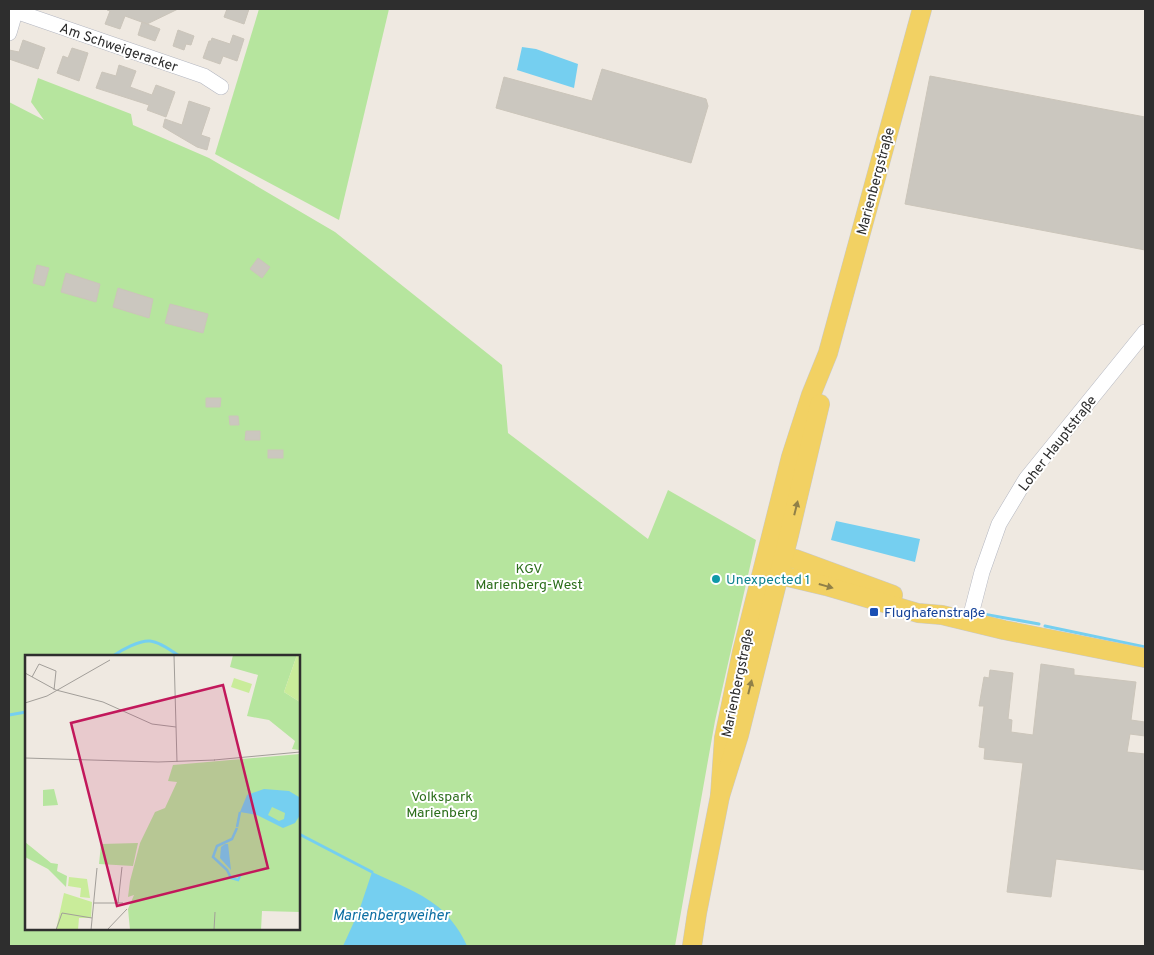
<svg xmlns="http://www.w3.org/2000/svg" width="1154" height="955" viewBox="0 0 1154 955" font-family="Overpass,sans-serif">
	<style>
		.green { fill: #b6e59e; fill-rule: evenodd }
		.water { fill: #75cff0 }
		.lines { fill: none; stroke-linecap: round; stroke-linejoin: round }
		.stream { stroke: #75cff0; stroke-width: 3 }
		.building { fill: #cbc7bf; stroke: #cbc5ba }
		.minor-casing { stroke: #b4b7c1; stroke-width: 16 }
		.major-casing { stroke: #c9c9c9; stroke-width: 20 }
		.minor { stroke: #fff; stroke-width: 15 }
		.major { stroke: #f2d163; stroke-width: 19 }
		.oneway { fill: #908048 }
		.culture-dot { fill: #0f9aa8; stroke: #fff; stroke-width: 2 }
		.transit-dot { fill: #1a4fb4; stroke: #fff; stroke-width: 2 }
		.labels { text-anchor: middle; stroke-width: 4; stroke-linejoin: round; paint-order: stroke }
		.street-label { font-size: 14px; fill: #2e2e2e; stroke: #fff }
		.park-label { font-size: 14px; fill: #2c6e1b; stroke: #fff }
		.culture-label { font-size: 14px; fill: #0d838f; stroke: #fff; text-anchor: start }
		.transit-label { font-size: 14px; fill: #164399; stroke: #fff; text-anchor: start }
		.water-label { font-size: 15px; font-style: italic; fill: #0d6fa3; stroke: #fff }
		.inset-river { fill: none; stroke: #75cff0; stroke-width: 2.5 }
		.inset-road { fill: none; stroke: #a29e99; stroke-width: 1 }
		.view { fill: #c2185b; fill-opacity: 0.15; stroke: #c2185b; stroke-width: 2.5 }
		.inset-edge { fill: none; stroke: #2e2e2e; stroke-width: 2.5 }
	</style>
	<rect width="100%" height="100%" fill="#efe9e1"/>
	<g class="green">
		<polygon points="259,9 389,9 339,220 215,154"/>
		<path d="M38,78L131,114L133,125L209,158L335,232L502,365L508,433L648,539L668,490L756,540L715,721L675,946H9V102L44,120L31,102ZM26,656H299V929H26Z"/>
	</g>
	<g class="water">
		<polygon points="522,47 536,49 578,64 574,88 517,70"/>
		<polygon points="836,521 920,539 915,562 831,540"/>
		<path d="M372,872C391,881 420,892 437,906C448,914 462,933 467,946H343L359,911Z"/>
	</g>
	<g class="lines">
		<g class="stream">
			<polyline points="983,614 1039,624"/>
			<polyline points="1045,626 1145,647"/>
			<path d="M113,656C121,650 140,640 150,641C160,642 172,651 179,656"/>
			<polyline points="9,715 26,712"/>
			<polyline points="299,834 372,872"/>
		</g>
	</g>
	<g class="building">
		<polygon points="107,9 178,9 147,24 125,16 120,29 105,24 110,11 107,10"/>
		<polygon points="227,9 249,9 244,24 224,17"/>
		<polygon points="142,22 160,29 155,41 138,35"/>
		<polygon points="178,30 194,36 191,45 186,44 184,50 173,46"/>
		<polygon points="233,35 244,39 237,61 223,56 220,64 203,58 209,41 211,41 212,38 230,44"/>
		<polygon points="23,40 45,48 38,69 9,59 9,50 19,52"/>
		<polygon points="72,48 88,53 79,81 57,73 63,56 68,58"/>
		<polygon points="119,65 136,71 130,87 152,95 156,85 175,92 166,117 147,110 149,105 96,88 102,72 116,76"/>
		<polygon points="602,69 706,99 708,106 691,163 496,108 504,77 592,101"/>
		<polygon points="930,76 1145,117 1145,250 905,204"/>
		<polygon points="189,101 210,108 201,135 210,138 207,150 197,147 163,127 165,119 182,125"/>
		<polygon points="258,258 270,267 262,278 250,269"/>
		<polygon points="37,265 49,268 44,286 33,283"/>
		<polygon points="66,273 100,284 96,302 61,292"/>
		<polygon points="118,288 153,299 149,318 113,307"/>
		<polygon points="170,304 208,314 203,333 165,323"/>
		<polygon points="206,398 221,398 220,407 206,407"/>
		<polygon points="229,416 238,416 239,425 230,425"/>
		<polygon points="246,431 260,431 260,440 245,440"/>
		<rect x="268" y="450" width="15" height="8"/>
		<polygon points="1041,664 1074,669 1074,675 1136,682 1131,720 1145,722 1145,736 1130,734 1127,752 1145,754 1145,870 1056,859 1051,897 1007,892 1023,763 984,759 985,748 979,747 984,706 979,706 984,677 989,678 990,670 1013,673 1008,719 1012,720 1011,732 1033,735"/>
	</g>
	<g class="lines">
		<defs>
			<g id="minor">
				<polyline points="15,11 204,76 221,87"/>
				<polyline points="9,33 16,9"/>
				<polyline points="969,622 982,572 999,524 1026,479 1145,332"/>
			</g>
			<g id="major">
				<polyline points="772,554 795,559 893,595"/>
				<polyline points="767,572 826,586 918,613 942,615 1004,630 1145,658"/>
				<polyline points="720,796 724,738 742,652 791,457 811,395 828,353 922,9"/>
				<polyline points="692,946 697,913 720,796 739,735 789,535 820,404"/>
			</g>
		</defs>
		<use href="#minor" class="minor-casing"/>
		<use href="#major" class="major-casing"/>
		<use href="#minor" class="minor"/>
		<use href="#major" class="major"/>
	</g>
	<defs><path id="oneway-solid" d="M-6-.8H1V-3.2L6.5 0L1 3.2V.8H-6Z" transform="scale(1.25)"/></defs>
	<g class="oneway">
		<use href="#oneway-solid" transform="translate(796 508) rotate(-76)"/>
		<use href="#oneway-solid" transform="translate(826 586) rotate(16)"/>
		<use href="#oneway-solid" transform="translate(750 687) rotate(-76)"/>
	</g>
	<circle class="culture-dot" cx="716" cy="579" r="5"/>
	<rect class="transit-dot" x="869" y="607" width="10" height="10" rx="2.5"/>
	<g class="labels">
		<g class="street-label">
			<text transform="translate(119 47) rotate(19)" y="5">Am Schweigeracker</text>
			<text transform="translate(875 181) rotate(-75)" y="5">Marienbergstraße</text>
			<text transform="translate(1057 443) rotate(-52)" y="5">Loher Hauptstraße</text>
			<text transform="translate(737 683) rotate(-78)" y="5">Marienbergstraße</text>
		</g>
		<g class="park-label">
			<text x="529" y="573">KGV<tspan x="529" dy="16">Marienberg-West</tspan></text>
			<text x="442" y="801">Volkspark<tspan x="442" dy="16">Marienberg</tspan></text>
		</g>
		<g class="culture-label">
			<text x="726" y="584">Unexpected 1</text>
		</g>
		<g class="transit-label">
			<text x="884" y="617">Flughafenstraße</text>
		</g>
		<g class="water-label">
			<text x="391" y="920">Marienbergweiher</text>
		</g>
	</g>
	<g transform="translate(25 655)">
		<rect width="275" height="275" fill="#efe9e1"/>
		<path d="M208,0H272L259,37L275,47L274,95L267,94L270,86L244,65L222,61L233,20L205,12ZM275,99V257L237,256L236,275H105L103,254L109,240L103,242L105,226L115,188L130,157L140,153L152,127L143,126L148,110ZM29,134L33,150L18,151V135ZM0,187L26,208L33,209L32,216L42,221L41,232L23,214L0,202ZM113,188L108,211L74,209L76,189Z" fill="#b6e59e"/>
		<path d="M272,0H275V47L259,37ZM209,23L227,29L224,38L206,32ZM44,222L62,224L65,243L55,242L56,233L43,231ZM39,238L67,247L66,263H54L53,275H31Z" fill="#c9ec9a"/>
		<path d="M239,134L264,136L274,142L275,160L270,168L258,173L232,160L215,157L222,140ZM247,152L260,158L259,164L254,166L243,160ZM200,189H203L206,215L195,203L196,192Z" fill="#75cff0" fill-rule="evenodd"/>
		<path class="inset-river" d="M212,172L215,157M212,173L207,184L192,191L188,202L202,215L206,223L213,225L216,219"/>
		<path class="inset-road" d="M149,0L152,107M0,18L31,35L78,47L127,69L151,72M7,22L14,9L31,16L29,35M0,48L22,41L85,5M0,103L133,107L190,105M189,105L275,97M69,248H98M93,248L97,212M31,275L37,258L67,263M66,275L72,213M82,275L102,254M189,275L190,257"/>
		<path class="view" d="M198,30L243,213L92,251L46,68Z"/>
		<rect width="275" height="275" class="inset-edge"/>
	</g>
	<rect width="1154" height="955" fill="none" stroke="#2e2e2e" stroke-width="20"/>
</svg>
